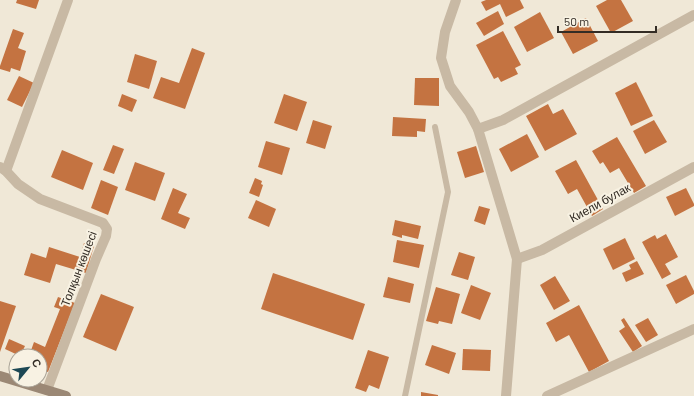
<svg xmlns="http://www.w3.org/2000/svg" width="694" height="396" viewBox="0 0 694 396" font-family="Barlow,sans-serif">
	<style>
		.building { fill: #c47341 }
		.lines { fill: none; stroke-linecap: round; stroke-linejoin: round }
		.lane { stroke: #c8b9a4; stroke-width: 6 }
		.street { stroke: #c8b9a4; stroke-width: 10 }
		.secondary { stroke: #9b8875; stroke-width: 10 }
		.labels { text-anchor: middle; stroke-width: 4; stroke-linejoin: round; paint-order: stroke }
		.street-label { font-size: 12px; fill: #332c25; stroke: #f8f2e3 }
	</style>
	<rect width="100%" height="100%" fill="#f0e8d7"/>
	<g class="building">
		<polygon points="17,0 39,0 36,9 16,3"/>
		<polygon points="486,0 520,0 524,8 506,17 500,4 486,11 481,2"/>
		<polygon points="607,0 621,0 633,21 611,33 596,6"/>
		<polygon points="498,11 504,24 484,36 476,23"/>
		<polygon points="540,12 554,38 527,52 514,27"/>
		<polygon points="586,18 598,41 573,54 561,32"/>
		<polygon points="13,29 24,33 18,48 26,51 20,71 11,68 10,72 0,69 0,66"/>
		<polygon points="503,31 521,65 515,68 518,74 501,82 498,77 494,79 476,45"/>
		<polygon points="192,48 205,53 185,109 153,98 161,77 179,83"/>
		<polygon points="135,54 157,61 149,89 127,82"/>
		<polygon points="19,76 34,83 22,107 7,100"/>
		<polygon points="415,78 439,78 439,106 414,105"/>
		<polygon points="636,82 653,116 631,126 615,93"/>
		<polygon points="122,94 137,100 132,112 118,106"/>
		<polygon points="284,94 307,102 297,131 274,123"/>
		<polygon points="548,104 553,114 563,109 577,134 545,151 526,116"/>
		<polygon points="393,117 426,119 425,132 417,131 417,137 392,136"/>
		<polygon points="313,120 332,126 325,149 306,143"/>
		<polygon points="654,120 667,142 645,154 633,131"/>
		<polygon points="527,134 539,157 511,172 499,149"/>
		<polygon points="617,137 646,186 634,193 619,168 610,173 603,162 600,164 592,151"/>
		<polygon points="266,141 290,148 282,175 258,167"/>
		<polygon points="113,145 124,149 114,174 103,170"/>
		<polygon points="476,146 484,172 465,178 457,152"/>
		<polygon points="62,150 93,163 83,190 51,177"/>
		<polygon points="576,160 603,209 592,216 577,189 568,194 555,171"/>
		<polygon points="135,162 165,173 155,201 125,190"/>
		<polygon points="255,178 262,181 261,184 263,185 259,197 249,193"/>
		<polygon points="101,180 118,187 108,215 91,208"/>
		<polygon points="173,188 187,194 178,213 190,218 185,229 161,219"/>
		<polygon points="686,188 694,204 694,206 675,216 666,197"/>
		<polygon points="256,200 276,209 269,227 248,218"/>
		<polygon points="479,206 490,209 485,225 474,221"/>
		<polygon points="395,220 421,226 418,239 402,235 402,238 392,235"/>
		<polygon points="666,234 678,257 665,264 671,274 662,279 642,242 655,235 657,239"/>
		<polygon points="625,238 635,259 613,270 603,249"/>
		<polygon points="397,240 424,245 419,268 393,262"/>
		<polygon points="84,243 94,246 86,273 56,264 50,283 24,275 31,253 46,258 49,247 80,257"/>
		<polygon points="459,252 475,257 468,280 451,275"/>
		<polygon points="637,261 644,274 626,282 622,273 631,269 629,265"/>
		<polygon points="273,273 365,304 353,340 261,309"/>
		<polygon points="686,275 694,291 694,294 676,304 666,285"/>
		<polygon points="555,276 570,301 554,310 540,285"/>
		<polygon points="388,277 414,284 410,303 383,297"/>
		<polygon points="471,285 491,293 480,320 461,313"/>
		<polygon points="436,287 460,294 452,324 439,321 438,324 426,321"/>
		<polygon points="101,294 134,307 116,351 83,337"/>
		<polygon points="58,297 75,303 48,372 40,369 40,356 29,356 34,342 45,347 60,309 54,307"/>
		<polygon points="0,301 16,306 0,352"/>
		<polygon points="579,305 609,361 589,372 569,335 556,342 546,323"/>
		<polygon points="624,318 642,346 633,352 619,331 625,327 621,320"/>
		<polygon points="648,318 658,335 646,342 635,325"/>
		<polygon points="9,339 25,346 20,356 5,349"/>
		<polygon points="432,345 456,353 449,374 425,365"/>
		<polygon points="463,349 491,350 490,371 462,370"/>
		<polygon points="368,350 389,357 379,389 369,385 366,392 355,388"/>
		<polygon points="421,392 438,395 438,396 421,396"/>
	</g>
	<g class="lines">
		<polyline class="lane" points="405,396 448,192 435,127"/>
		<g class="street">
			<polyline points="456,0 445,32 441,58 450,86 469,112 478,129"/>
			<polyline points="0,167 6,171 18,184 40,199 103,223 107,229 106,236 96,259 47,390"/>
			<polyline points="6,171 68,0"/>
			<polyline points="517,259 542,250 694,167"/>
			<polyline points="506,396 517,259 478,129 503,120 694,15"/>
			<polyline points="547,396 694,329"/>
		</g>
		<polyline class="secondary" points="0,376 66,396"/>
	</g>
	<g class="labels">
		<g class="street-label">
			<text transform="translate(600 203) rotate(-29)" y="4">Киели булак</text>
			<text transform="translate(79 269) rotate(-69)" y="4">Толқын көшесі</text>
		</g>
	</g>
	<g transform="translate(28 368) rotate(61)"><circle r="19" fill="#f8f2e3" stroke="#a9a397"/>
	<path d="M0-3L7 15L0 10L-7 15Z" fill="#1c4854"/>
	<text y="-6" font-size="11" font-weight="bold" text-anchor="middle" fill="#332c25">С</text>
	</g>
	<path d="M558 26v6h98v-6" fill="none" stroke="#332c25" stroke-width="2"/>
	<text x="564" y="26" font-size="12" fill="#332c25" stroke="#f8f2e3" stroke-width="3" paint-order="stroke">50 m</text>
</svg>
